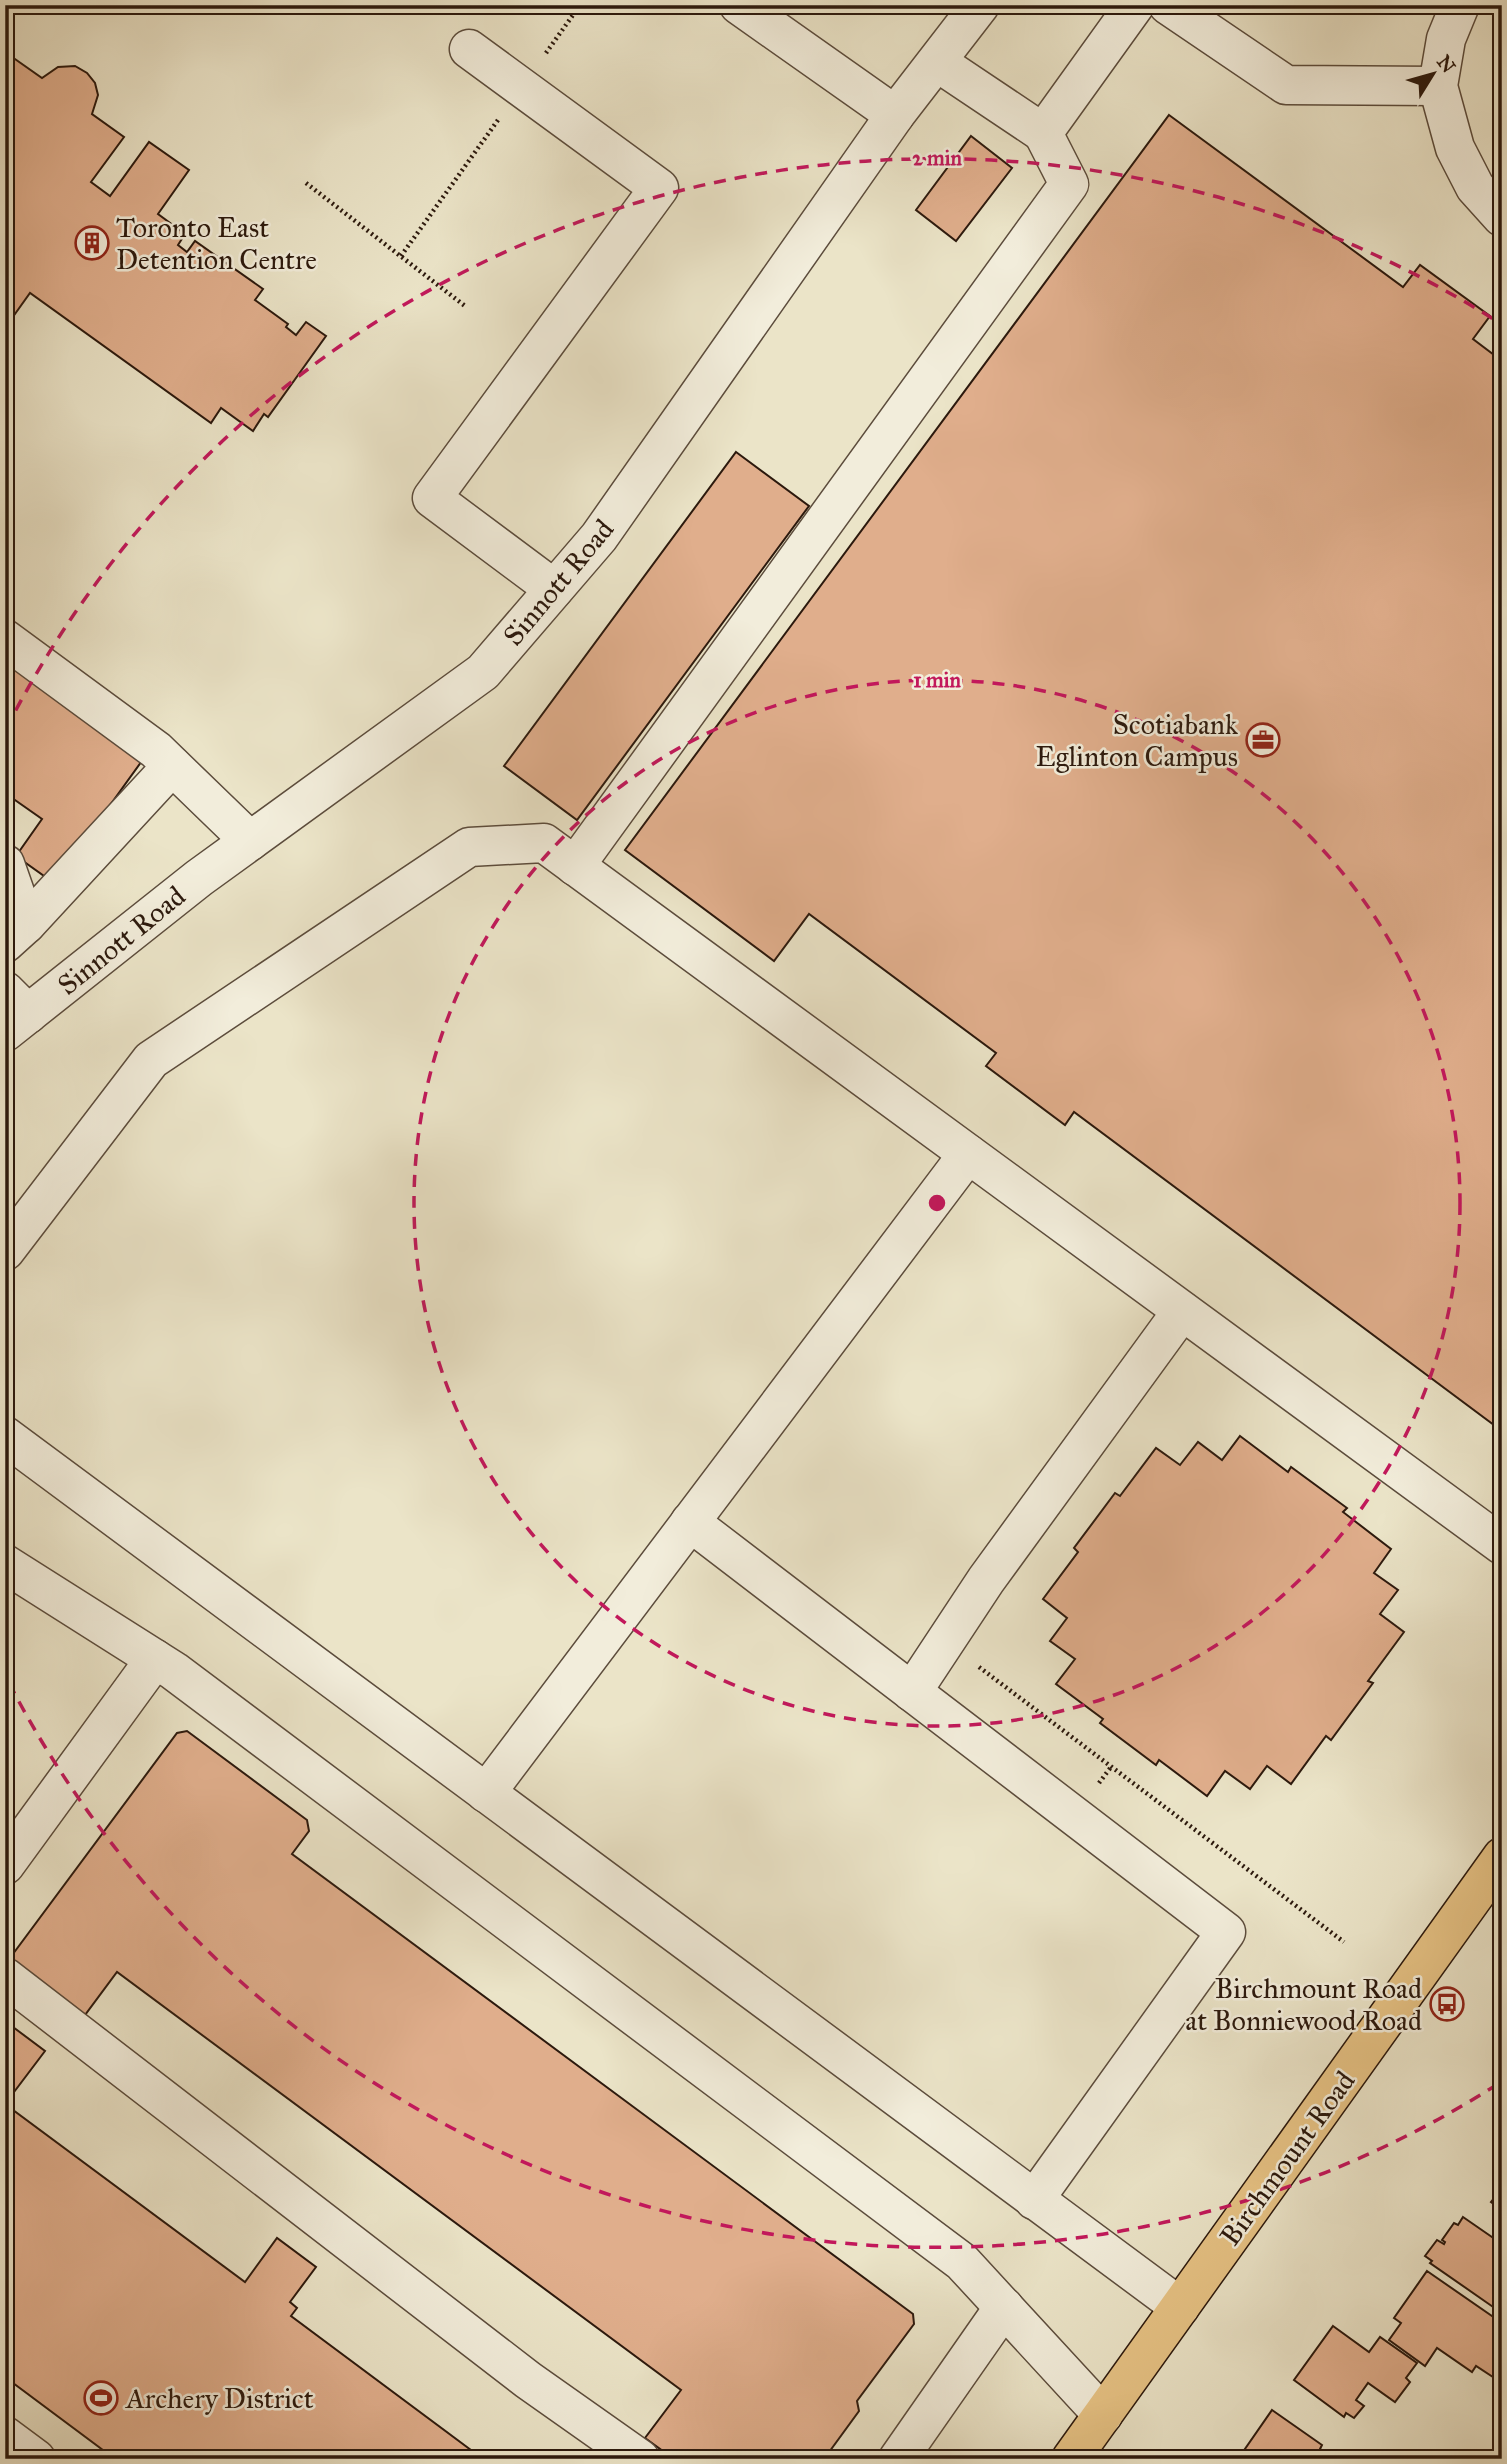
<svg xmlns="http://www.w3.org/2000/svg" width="1507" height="2464" viewBox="0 0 1507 2464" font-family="'IM FELL Great Primer',serif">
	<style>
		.building { fill: #e0ae8c; stroke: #2c190d; stroke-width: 2 }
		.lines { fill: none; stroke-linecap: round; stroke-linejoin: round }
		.minor-casing { stroke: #5c4c3c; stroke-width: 41 }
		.major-casing { stroke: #2c190d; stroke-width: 41 }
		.path { stroke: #2c190d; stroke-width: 4.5; stroke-dasharray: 2 3.5; stroke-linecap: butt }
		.minor { stroke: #f2eddb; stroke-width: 38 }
		.major { stroke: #e6c284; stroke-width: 38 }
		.ring { fill: none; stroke: #c2185b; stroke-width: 3.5; stroke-dasharray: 12 9 }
		.labels { text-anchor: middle; stroke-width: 5; stroke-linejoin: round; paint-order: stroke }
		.poi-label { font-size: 28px; fill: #2c190d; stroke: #f2eddb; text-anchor: start }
		.street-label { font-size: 28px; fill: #2c190d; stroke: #f2eddb }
		.centre { fill: #c2185b; stroke: #f2eddb; stroke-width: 3.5 }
		.ring-label { font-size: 21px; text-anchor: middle; font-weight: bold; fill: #c2185b; stroke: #f2eddb; stroke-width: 5; stroke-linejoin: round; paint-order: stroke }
	</style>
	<rect width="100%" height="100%" fill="#ebe4c8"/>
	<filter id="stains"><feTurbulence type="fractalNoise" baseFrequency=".00286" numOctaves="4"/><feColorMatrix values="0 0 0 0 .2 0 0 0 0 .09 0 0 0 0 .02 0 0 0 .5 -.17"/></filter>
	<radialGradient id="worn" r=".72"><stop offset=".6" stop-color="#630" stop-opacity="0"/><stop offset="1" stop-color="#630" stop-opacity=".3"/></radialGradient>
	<g class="building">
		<polygon points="5,52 42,78 58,67 75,66 87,73 95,83 98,95 92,114 124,137 91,182 110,196 149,142 189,170 158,214 185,234 178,245 187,252 195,241 263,289 255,300 288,324 286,327 296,335 306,322 326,336 268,417 264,414 253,431 221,408 211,423 30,293 5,328"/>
		<polygon points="1169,115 1403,287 1420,265 1490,316 1473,339 1502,361 1502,1431 1074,1112 1065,1125 986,1066 996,1053 809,914 774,961 625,850"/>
		<polygon points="971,136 1012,168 956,241 916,210"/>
		<polygon points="736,452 809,506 577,820 504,766"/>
		<polygon points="5,656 144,758 54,883 16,856 42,819 5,793"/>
		<polygon points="1240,1436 1288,1472 1291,1467 1347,1508 1343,1512 1391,1549 1374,1573 1398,1590 1380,1614 1404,1632 1368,1681 1373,1683 1331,1740 1326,1736 1291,1784 1267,1766 1250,1789 1225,1771 1207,1796 1159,1760 1156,1765 1100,1723 1103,1719 1056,1684 1075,1659 1050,1641 1067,1618 1043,1599 1078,1552 1074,1548 1115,1493 1120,1496 1156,1448 1180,1465 1198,1442 1222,1460"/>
		<polygon points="187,1731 307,1820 309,1831 292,1854 913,2314 914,2324 857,2401 859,2411 824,2459 674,2459 645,2438 681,2390 117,1972 82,2019 11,1967 10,1958 177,1733"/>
		<polygon points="5,2021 45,2051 5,2104 245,2282 277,2238 316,2267 290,2302 297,2308 291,2316 483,2459 115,2459 5,2377"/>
		<polygon points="1502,2188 1502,2210 1491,2202"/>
		<polygon points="1463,2217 1502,2244 1502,2302 1496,2309 1430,2263 1432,2261 1425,2256 1437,2240 1444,2244 1445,2242 1442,2240 1454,2223 1458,2225"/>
		<polygon points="1427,2271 1502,2323 1502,2383 1476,2366 1472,2372 1437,2348 1425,2366 1389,2340 1401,2323 1394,2318"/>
		<polygon points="1333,2326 1369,2352 1380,2337 1417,2363 1406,2378 1410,2382 1395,2402 1368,2383 1356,2400 1364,2406 1354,2418 1346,2413 1344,2417 1294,2380"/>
		<polygon points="1272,2410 1322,2445 1320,2449 1330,2456 1328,2459 1238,2459"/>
	</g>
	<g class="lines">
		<defs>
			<g id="minor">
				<polyline points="739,5 895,115"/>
				<polyline points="1168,5 1286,85 1438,86"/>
				<polyline points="1460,5 1446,39 1438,86 1455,148 1475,187 1502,217"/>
				<polyline points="469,49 659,188 432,498 554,589"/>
				<polyline points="937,62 1043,133 1135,5"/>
				<polyline points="5,639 156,750 250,841"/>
				<polyline points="5,864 26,924 5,943"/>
				<polyline points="575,866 1069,184 1043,133"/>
				<polyline points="26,924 172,766"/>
				<polyline points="5,991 28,1014"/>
				<polyline points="5,1032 199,878 483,672 599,537 895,115 980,5"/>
				<polyline points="5,1251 151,1060 469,847 544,843 1502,1545"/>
				<polyline points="5,1436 1180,2307"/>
				<polyline points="690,1522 1226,1932 1034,2200"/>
				<polyline points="5,1564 174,1671 962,2262 1103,2415"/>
				<polyline points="912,1692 986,1580 1182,1311"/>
				<polyline points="486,1793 968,1154"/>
				<polyline points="5,1865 155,1659"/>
				<polyline points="5,1977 528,2380 640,2459"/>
				<polyline points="5,2436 36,2459"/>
				<polyline points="898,2459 1004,2307"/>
			</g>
			<polyline id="major" points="1071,2459 1502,1857"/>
		</defs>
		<use href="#minor" class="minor-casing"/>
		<use href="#major" class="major-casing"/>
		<g class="path">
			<polyline points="546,53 580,5"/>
			<polyline points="306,183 465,306"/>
			<polyline points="401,256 498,120"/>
			<polyline points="979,1667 1344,1942"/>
			<polyline points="1099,1783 1111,1767"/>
		</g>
		<use href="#minor" class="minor"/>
		<use href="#major" class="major"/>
	</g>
	<g class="ring">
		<circle cx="937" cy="1203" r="523"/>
		<path d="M1498 2084A1045 1045 0 0 1 6 1677M6 729A1045 1045 0 0 1 1498 322"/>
	</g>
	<defs>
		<symbol id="building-ring" viewBox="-11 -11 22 22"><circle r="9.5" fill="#f2eddb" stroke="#8f2418" stroke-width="1.5"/><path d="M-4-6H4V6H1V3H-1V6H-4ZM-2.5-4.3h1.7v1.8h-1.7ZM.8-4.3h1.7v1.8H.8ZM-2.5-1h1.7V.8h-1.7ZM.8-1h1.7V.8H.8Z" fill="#8f2418"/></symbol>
		<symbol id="office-ring" viewBox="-11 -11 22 22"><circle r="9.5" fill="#f2eddb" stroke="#8f2418" stroke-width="1.5"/><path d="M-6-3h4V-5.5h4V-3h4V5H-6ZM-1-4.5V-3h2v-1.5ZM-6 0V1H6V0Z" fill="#8f2418"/></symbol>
		<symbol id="bus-ring" viewBox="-11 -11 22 22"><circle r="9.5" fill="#f2eddb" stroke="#8f2418" stroke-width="1.5"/><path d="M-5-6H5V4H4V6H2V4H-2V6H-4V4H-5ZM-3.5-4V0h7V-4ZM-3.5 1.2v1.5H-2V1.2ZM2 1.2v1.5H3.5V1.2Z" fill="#8f2418"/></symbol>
		<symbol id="stadium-ring" viewBox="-11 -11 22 22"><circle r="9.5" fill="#f2eddb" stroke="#8f2418" stroke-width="1.5"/><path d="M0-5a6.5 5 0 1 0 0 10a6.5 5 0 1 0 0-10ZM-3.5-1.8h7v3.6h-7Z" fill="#8f2418"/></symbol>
	</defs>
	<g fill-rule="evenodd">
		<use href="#building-ring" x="73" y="224" width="38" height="38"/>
		<use href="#office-ring" x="1244" y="721" width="38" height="38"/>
		<use href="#bus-ring" x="1428" y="1985" width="38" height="38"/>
		<use href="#stadium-ring" x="82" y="2379" width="38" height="38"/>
	</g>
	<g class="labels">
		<g class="poi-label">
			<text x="116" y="237">Toronto East<tspan x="116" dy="32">Detention Centre</tspan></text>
			<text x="1238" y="734" text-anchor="end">Scotiabank<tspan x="1238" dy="32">Eglinton Campus</tspan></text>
			<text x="1422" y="1998" text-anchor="end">Birchmount Road<tspan x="1422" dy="32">at Bonniewood Road</tspan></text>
			<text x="126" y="2408">Archery District</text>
		</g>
		<g class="street-label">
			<text transform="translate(558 582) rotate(-50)" y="10">Sinnott Road</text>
			<text transform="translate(121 940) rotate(-39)" y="10">Sinnott Road</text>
			<text transform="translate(1287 2158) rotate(-54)" y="10">Birchmount Road</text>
		</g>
	</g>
	<circle cx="937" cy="1203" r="10" class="centre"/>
	<g class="ring-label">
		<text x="937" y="165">2 min</text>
		<text x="937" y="687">1 min</text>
	</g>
	<rect width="1507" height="2464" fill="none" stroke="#ebe4c8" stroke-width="28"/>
	<rect x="7" y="7" width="1493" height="2450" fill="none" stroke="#2c190d" stroke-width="3.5"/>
	<rect x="14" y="14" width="1479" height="2436" fill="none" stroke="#2c190d" stroke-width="2"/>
	<g transform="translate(1433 74) rotate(53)" stroke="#f2eddb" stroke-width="5" paint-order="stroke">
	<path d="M0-5L12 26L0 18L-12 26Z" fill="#2c190d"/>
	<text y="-10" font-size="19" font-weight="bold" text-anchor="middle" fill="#2c190d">N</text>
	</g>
	<rect width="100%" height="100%" filter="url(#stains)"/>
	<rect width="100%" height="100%" fill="url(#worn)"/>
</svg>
